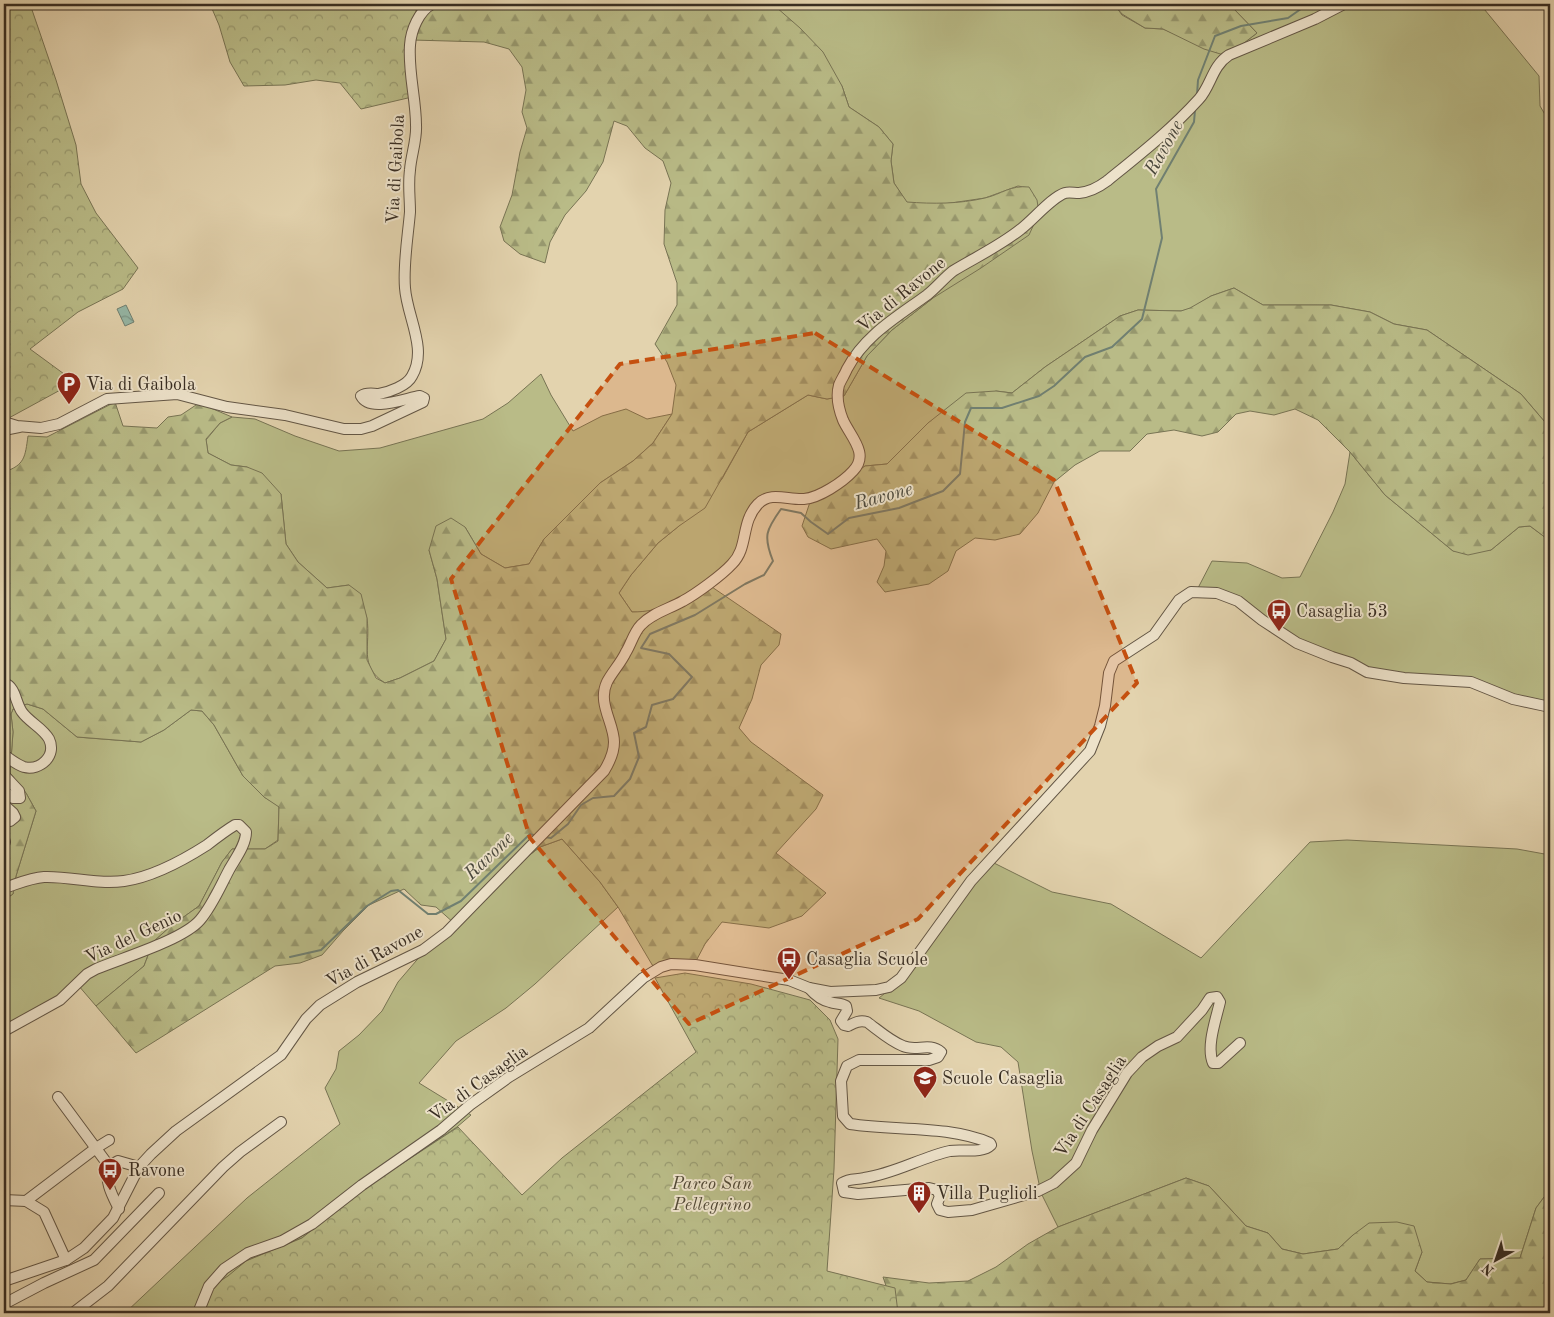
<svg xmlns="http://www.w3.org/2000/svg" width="1554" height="1317" viewBox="0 0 1554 1317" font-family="'Old Standard TT',serif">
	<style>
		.green { fill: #b9bb87; stroke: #787454 }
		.forest { fill: url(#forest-firs); stroke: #787454 }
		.park { fill: url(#park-crowns); stroke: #787454 }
		.water { fill: url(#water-waves); stroke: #708072 }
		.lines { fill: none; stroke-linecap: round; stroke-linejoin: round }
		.stream { stroke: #708072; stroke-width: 2 }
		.minor-casing { stroke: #635645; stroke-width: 12 }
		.minor { stroke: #ede2ca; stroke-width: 10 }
		.marked { fill: #c55010; fill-opacity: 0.2; stroke: #c55010; stroke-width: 4; stroke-dasharray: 10 6; stroke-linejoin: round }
		.labels { text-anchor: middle; stroke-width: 4; stroke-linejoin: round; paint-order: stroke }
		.street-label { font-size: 18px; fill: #382d22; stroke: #ede2ca }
		.poi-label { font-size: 18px; fill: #382d22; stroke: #ede2ca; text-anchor: start }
		.park-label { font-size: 18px; font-style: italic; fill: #524936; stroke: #ede2ca }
		.water-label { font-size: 19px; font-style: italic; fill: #4b493d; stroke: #ede2ca }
	</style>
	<defs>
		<pattern id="forest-firs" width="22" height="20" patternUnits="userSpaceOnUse" patternTransform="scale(1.25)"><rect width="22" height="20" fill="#b9bb87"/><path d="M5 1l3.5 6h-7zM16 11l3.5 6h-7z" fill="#97986e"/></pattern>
		<pattern id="park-crowns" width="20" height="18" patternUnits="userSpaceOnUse" patternTransform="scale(1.25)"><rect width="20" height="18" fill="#b9bb87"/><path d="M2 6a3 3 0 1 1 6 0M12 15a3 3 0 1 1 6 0" fill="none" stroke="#97986e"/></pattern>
		<pattern id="water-waves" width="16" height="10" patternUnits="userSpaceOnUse" patternTransform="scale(1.25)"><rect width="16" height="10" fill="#96b8a7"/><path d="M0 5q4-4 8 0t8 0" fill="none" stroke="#7b9688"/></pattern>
	</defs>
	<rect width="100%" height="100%" fill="#e3d3ae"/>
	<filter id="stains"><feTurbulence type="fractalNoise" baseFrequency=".004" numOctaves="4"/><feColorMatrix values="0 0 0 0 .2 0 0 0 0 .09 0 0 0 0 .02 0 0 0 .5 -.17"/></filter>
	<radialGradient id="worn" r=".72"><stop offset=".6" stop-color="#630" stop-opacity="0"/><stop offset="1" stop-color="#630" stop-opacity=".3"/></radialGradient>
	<g class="green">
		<polygon points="769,4 1114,4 1122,15 1145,28 1163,29 1227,56 1257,33 1233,8 1232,4 1480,4 1539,76 1540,106 1550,123 1550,428 1521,394 1427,330 1394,324 1370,312 1331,305 1263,305 1234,288 1211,296 1190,309 1181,311 1138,310 1120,316 1045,367 1012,393 996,391 928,423 887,464 865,466 843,482 810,502 758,502 736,557 680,602 648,612 632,612 619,593 631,575 658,543 679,526 722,479 748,432 808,395 827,399 844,396 867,356 892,330 933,298 1029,188 1018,186 985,198 937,205 907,203 894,183 891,161 893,144 879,127 849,107 842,86 776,7"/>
		<path d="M541,374L551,395L573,431L602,416L626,409L647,419L672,414L653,443L633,461L600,483L544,539L529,564L505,568L481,554L465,527L429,550L437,579L446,639L434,661L400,678L385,683C358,666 371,645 367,619C366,610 353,594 349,585L327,588L298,562L286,544L281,494L247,467L231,465L208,453L206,440L220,423L232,417L255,419L295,436L339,451L380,448L483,419L508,403Z"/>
		<polygon points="1350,452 1385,495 1453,551 1491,550 1519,527 1530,526 1550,541 1550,702 1544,705 1503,691 1386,672 1350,662 1299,644 1265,628 1252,612 1198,588 1212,561 1247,563 1282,578 1300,577 1333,512 1345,484"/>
		<polygon points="27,704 43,709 77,737 141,742 164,730 191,710 202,711 214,725 243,776 264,797 279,806 278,840 265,849 232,849 222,862 199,906 171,926 153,942 144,966 96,1006 78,985 4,1028 4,900 13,894 16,876 36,811 26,793 10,773 13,732 11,714 13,709"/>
		<polygon points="562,839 600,882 618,907 535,984 506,1008 456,1041 419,1083 471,1115 457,1127 362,1190 302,1238 246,1261 272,1313 125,1313 247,1198 340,1124 325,1088 336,1069 339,1051 359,1035 382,1011 398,982 422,954 497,880 540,847"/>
		<polygon points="1347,840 1517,849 1550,855 1550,1189 1536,1208 1520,1258 1480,1259 1466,1280 1450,1284 1427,1282 1415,1271 1422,1252 1353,1235 1338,1249 1303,1254 1282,1249 1268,1233 1246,1226 1209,1186 1186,1178 1058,1227 1041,1193 1032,1151 1018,1062 1001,1047 976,1042 919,1011 879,998 901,980 990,861 1052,892 1111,904 1201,958 1310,842"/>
	</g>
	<g class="forest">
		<path d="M417,4H769L776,7L800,28L823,52L842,86L849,107L879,127L893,144L891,161L894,183L907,202C933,204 959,204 985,198C1002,194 1010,185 1029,187L1037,200L1039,213L1029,235L981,268L933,298L892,330L867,356L844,396L827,399L808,395L748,432L705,508L679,526L658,543L631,575L619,593L632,612C662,612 683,600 709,585L781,634L779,645L761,665L752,699L739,728L751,742L823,795L816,809L776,853L826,893L802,916L769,928L722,922L705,944L695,963L654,968L618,907L600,882L562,839L540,847L497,880L455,924L436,907L421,905L404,889L369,905L343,931L322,955L300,963L275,966L136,1053L96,1006L144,966L153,942L171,926L199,906L222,862L232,849H265L278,841L279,807L264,797L243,776L214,725L202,711L191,710L164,730L141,742L77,737L43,709L27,704L13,709L11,714L13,732L10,773L26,793L36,811L16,876L13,894L4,900V472C25,465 25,457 28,436L47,437L115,402L123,426L157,428L168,417L181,415L199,403L232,417L220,423L206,439L208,453L231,465L247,467L262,473L281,494L286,544L298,562L327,588L349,585L361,594L367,618V660L376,678L385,683L400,678L434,661L446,639L437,579L429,550L436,526L451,518L465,527L481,554L505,568L529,564L544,539L600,483L633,461L653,443L672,414L676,385L667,362L655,344L677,305V283L664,244L665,210L671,183L663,161L645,148L627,126L614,121L603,162L586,191L565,215L550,242L545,263L520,254L504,241L500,227L512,195L520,152L527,128L522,112L526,90L522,67L509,49L484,42L412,40Z"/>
		<polygon points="1114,4 1232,4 1233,8 1257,33 1227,56 1204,49 1163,29 1145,28 1122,14"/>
		<polygon points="1234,288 1263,305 1331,305 1370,312 1394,324 1427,330 1521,394 1550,428 1550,541 1530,526 1519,527 1491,550 1468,555 1453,551 1385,495 1350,452 1318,420 1295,409 1274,415 1250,411 1236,414 1218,432 1202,436 1174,430 1147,434 1130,451 1100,451 1075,465 1054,482 1038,513 1020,534 995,540 975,538 956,551 948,571 929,584 885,592 877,582 884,566 886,551 877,539 831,549 808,537 802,526 810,502 843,482 865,466 887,464 928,423 966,393 996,391 1012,393 1045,367 1120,316 1138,310 1181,311 1190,308 1211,296"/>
		<polygon points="1186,1178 1209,1186 1246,1226 1268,1233 1282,1249 1303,1254 1338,1249 1353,1235 1369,1223 1397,1222 1414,1226 1422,1252 1415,1271 1427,1282 1451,1284 1466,1280 1480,1259 1520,1258 1536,1208 1550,1189 1550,1313 872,1313 892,1303 883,1277 929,1283 968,1281 996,1267 1028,1244 1058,1227"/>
	</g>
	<g class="park">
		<polygon points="4,4 30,4 56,80 76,145 81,184 96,213 138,268 123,289 78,312 30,349 75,382 7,419 4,418"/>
		<polygon points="210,4 417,4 412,40 412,97 361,109 340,83 316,80 285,85 244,86 230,62 219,25"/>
		<polygon points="685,973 751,984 810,1000 830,1020 838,1039 834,1169 827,1271 895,1288 898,1313 204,1313 214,1285 228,1276 246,1261 302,1238 362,1190 458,1127 522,1195 562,1158 696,1052 655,978"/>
	</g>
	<polygon class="water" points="126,305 134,322 125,326 117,309"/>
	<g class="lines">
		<g class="stream">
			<polyline points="1197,95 1198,80 1215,36 1241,26 1288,18 1308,4"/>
			<path d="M544,837L551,838L568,824L581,805L593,798L614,796L630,779L639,757L634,733L646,727L652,705L673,699L692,677L669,654L641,648L650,634L695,615L745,584L764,575L773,561C763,536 766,530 781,509L801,513L811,522L828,534L849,518L899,508L943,491L960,474L965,422L971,408H1002L1039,396L1054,386L1085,357L1112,347L1142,319L1162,238L1156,189L1194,122L1195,110"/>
			<polyline points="290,957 321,950 367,906 391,891 398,890 428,914 436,914 461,901 530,834 537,836"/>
		</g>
		<defs>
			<g id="minor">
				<path d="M4,422L17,426L41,428L59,424L107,399L177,394L227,407L285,415L344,429H361L372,426L423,402L424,398L420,396C406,398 370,413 361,396C367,392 372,394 379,394C389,392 407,386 412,376C428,349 407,317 405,288C403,264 408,236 410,212C410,198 408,184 410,170C411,155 417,140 416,125C416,99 408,72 410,45C411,30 419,11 432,4"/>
				<polyline points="4,430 19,427"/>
				<path d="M4,683C16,687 15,702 22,712C29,722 43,728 49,739C57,756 40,771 24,767C17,765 10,759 4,755"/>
				<polyline points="4,775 19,791 20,798 13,798 4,791"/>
				<polyline points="4,805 13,813 15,817 10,821 4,820"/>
				<polyline points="4,839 5,842 4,844"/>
				<path d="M4,888C17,884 30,878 44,877C71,876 97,885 124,881C153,877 182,861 207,845C216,838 225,831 235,825H239L246,832C246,845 235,859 229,870C220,887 212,906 200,920C183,940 122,958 96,969L87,974L60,1000L4,1031"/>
				<path d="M809,988C815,995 821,1000 830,1002C836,1004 841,1003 846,1006L847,1011L841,1021L844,1025L848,1026C854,1023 859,1020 867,1022C878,1030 890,1041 903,1046C916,1052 929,1042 941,1052L938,1057L929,1060H859L847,1066L841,1081L843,1116L850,1124C896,1131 947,1125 990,1143L991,1145C982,1154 962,1149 950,1151C922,1157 894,1174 864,1178C856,1180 850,1178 842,1183L844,1192L858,1194L929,1188L937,1190L940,1196L937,1204L940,1210L948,1212L972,1210L1038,1191L1054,1183L1076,1163L1092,1130L1127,1073L1142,1057L1158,1046L1177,1037L1202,1010L1210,998L1217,997L1220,1002C1216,1019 1206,1047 1213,1063H1218L1240,1043"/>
				<polyline points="58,1097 109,1166"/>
				<polyline points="4,1200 26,1201 44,1212 66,1260"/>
				<polyline points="26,1201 96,1148 109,1140"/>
				<path d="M119,1209C112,1195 104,1181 109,1166L118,1161L139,1167"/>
				<path d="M4,1281L66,1260L84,1248L113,1218L139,1167L151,1154L176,1131L281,1055L306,1019L320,1005L357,982L423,950L447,932L604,771C609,763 614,752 614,742C614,723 597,703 607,682C612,672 621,663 626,652C631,644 634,632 641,625C652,613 669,609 683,601C696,594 722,575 732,564C749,547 740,523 758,504C771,491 787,500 804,499C819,498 843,482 853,471C870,454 850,436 843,420C839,410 836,396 839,385C841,380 845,374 847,369C865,335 897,317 927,295C936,288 944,278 953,271C976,257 1000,246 1021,229C1033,220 1052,197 1065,193C1069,192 1074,193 1079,193C1089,192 1099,187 1107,181C1139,155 1171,130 1199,99C1211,86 1212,66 1229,55L1315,19L1344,4"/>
				<polyline points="4,1304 44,1283 94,1260 159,1193"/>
				<polyline points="73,1313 108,1286 223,1167 240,1152 281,1122"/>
				<polyline points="198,1313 209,1286 224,1269 248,1253 282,1241 312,1224 362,1185 441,1130 470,1105 509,1077 589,1028 643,978 661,967 671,964 695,965 789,980 809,988 830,992 876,990 889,987 901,978 971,881 1090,751 1100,726 1105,706 1109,673 1114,661 1154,635 1179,600 1191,592 1217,593 1238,601 1262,620 1297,643 1332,657 1351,663 1367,672 1404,678 1471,682 1513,699 1550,707"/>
			</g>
		</defs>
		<use href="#minor" class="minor-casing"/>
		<use href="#minor" class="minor"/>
	</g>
	<path class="marked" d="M815,333L1054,480L1137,683L918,919L689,1024L530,838L451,579L620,364Z"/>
	<defs>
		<symbol id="parking-pin" viewBox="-11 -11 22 30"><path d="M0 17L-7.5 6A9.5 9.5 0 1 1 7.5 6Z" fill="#8f2418" stroke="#ede2ca"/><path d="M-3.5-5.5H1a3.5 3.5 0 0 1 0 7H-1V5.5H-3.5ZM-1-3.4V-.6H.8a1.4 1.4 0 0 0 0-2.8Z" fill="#fff"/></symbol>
		<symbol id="bus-pin" viewBox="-11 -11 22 30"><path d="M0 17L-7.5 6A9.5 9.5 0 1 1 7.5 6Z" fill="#8f2418" stroke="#ede2ca"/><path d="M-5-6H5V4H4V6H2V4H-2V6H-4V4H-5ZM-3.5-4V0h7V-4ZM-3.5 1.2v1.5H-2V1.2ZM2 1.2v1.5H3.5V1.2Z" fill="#fff"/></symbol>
		<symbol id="school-pin" viewBox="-11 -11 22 30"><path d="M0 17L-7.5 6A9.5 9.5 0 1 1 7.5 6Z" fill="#8f2418" stroke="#ede2ca"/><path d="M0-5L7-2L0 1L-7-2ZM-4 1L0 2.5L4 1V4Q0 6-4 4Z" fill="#fff"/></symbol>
		<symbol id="building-pin" viewBox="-11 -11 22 30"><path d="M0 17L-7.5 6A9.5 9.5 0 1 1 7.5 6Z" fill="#8f2418" stroke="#ede2ca"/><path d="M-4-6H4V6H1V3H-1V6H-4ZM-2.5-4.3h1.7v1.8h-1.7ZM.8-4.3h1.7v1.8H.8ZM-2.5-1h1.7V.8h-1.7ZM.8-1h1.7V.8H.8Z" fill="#fff"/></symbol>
	</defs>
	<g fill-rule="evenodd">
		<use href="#parking-pin" x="55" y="370" width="28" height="38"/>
		<use href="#bus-pin" x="1265" y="597" width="28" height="38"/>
		<use href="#bus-pin" x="775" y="945" width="28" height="38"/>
		<use href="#school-pin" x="911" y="1064" width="28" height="38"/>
		<use href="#bus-pin" x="96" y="1156" width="28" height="38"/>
		<use href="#building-pin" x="905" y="1179" width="28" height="38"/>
	</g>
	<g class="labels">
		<g class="street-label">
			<text transform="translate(395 169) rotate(-87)" y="6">Via di Gaibola</text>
			<text transform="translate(901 294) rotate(-39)" y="6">Via di Ravone</text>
			<text transform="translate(133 936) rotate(-25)" y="6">Via del Genio</text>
			<text transform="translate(374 956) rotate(-29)" y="6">Via di Ravone</text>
			<text transform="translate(478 1083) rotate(-36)" y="6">Via di Casaglia</text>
			<text transform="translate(1090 1106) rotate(-57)" y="6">Via di Casaglia</text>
		</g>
		<g class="poi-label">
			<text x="86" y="390">Via di Gaibola</text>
			<text x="1296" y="617">Casaglia 53</text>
			<text x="806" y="965">Casaglia Scuole</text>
			<text x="942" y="1084">Scuole Casaglia</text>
			<text x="128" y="1176">Ravone</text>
			<text x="936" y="1199">Villa Puglioli</text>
		</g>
		<g class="park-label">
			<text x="712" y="1189">Parco San<tspan x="712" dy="21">Pellegrino</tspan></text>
		</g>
		<g class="water-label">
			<text transform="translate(1163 147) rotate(-61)" y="7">Ravone</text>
			<text transform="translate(883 495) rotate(-15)" y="7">Ravone</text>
			<text transform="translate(488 855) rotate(-44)" y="7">Ravone</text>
		</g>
	</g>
	<rect width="1554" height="1317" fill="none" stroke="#e3d3ae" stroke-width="20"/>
	<rect x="5" y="5" width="1544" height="1307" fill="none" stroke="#382d22" stroke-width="2.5"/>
	<rect x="10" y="10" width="1534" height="1297" fill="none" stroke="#382d22"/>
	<g transform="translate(1496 1260) rotate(220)" stroke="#ede2ca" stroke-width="4" paint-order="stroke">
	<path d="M0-4L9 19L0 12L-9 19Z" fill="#382d22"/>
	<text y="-8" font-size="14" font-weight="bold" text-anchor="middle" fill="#382d22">N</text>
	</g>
	<rect width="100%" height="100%" filter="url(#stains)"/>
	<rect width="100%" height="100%" fill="url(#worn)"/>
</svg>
